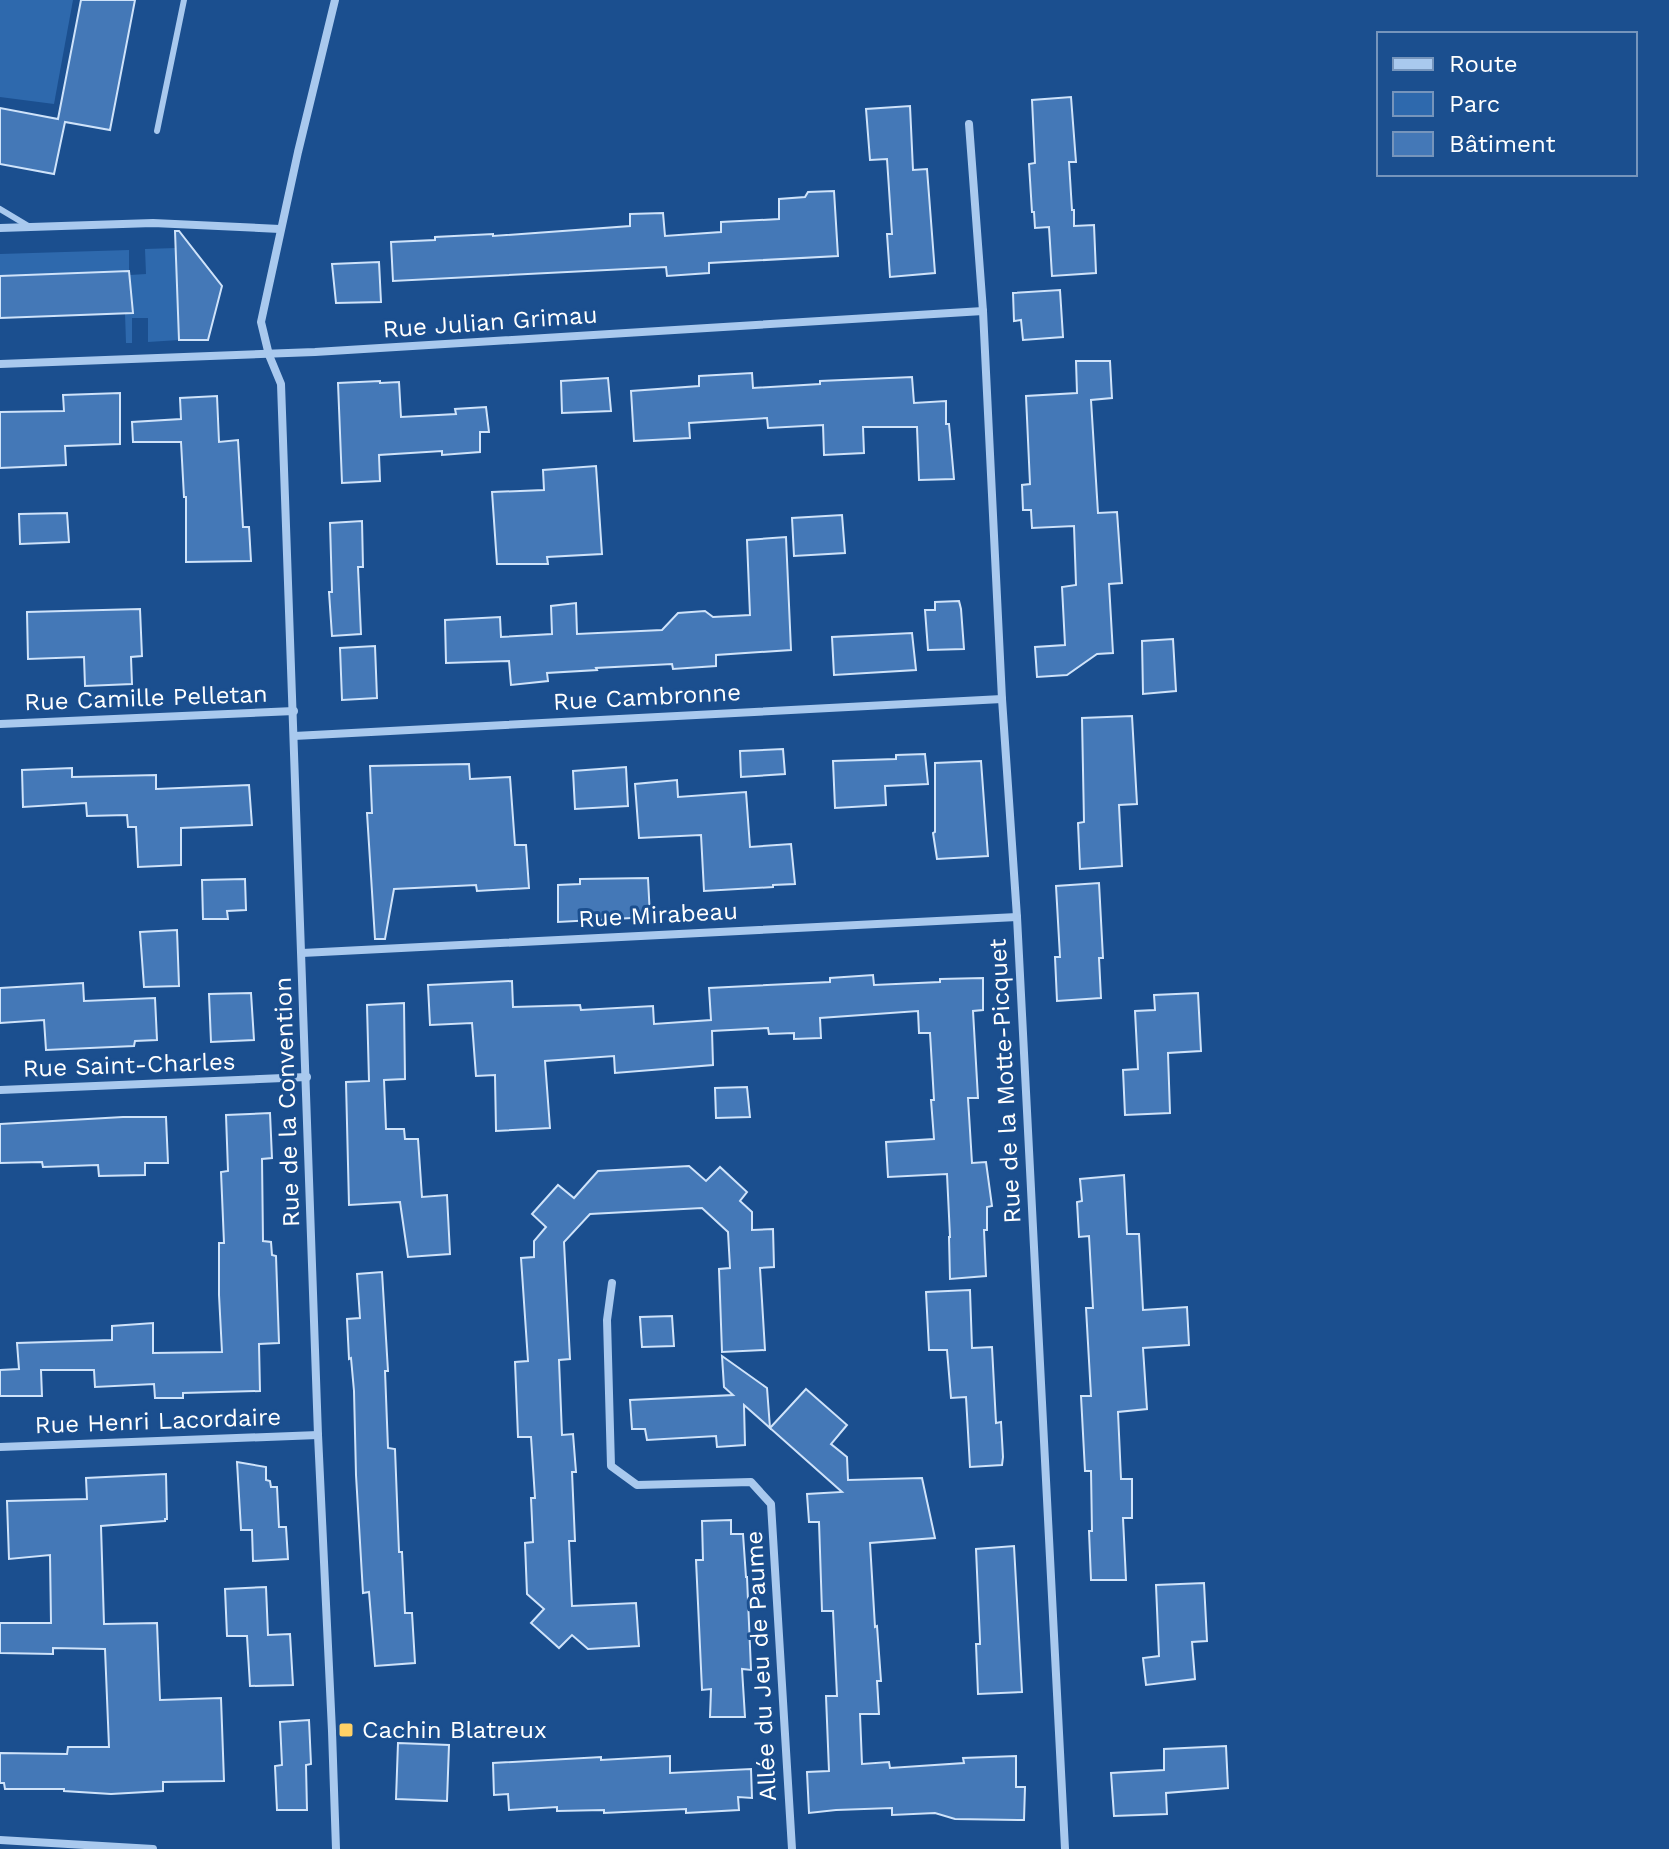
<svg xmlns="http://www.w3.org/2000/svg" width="1669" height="1849" viewBox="0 0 1669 1849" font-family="'Work Sans',sans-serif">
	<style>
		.green { fill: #2e69ad }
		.building { fill: #4478b7; stroke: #cfe3fa; stroke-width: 2 }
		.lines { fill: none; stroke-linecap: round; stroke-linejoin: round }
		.lane { stroke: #a9c9ee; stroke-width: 6 }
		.street { stroke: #a9c9ee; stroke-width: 8 }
		.poi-dot { fill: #ffd166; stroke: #1b4f8f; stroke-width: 3 }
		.labels { text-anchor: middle; stroke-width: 6; stroke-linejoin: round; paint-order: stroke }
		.street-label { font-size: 24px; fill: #fff; stroke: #1b4f8f }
		.poi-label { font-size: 24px; fill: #fff; stroke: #1b4f8f; text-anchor: start }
	</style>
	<rect width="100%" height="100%" fill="#1b4f8f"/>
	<g class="green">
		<polygon points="0,0 73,0 54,104 0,97"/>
		<polygon points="176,248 179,340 148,342 148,318 132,318 132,343 126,343 125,313 131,313 130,275 146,274 145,249"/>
		<polygon points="129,250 129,271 0,276 0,254"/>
	</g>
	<g class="building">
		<polygon points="81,0 135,0 110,130 65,122 54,174 0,164 0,108 58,119"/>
		<polygon points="1071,97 1076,162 1069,162 1072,210 1074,210 1074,226 1094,225 1096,273 1052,276 1049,227 1035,228 1034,212 1032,212 1029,164 1035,163 1032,100"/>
		<polygon points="910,106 913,170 927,169 935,273 890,277 887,234 892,234 887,159 870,160 866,109"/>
		<polygon points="834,191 838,256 709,263 709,273 667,276 666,267 393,281 391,242 435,240 435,237 493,234 493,236 630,226 630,214 663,213 665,236 721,232 721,222 779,219 779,199 805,197 808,192"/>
		<polygon points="175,231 179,231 222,286 208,340 179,340"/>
		<polygon points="379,262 381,302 336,303 332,264"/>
		<polygon points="129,271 133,313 0,318 0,276"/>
		<polygon points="1060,290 1063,337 1023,340 1021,320 1014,321 1013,293"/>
		<polygon points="1076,361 1110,361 1112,398 1091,400 1098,513 1117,512 1122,583 1109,584 1113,653 1097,654 1067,675 1037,677 1035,647 1065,645 1062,587 1076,585 1074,526 1032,528 1031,510 1023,510 1022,485 1030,484 1026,396 1077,393"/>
		<polygon points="752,373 753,388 820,384 820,381 912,377 914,403 946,401 946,424 949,424 954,479 919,480 917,427 863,427 864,453 824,455 823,425 768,428 767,418 689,423 690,438 634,441 631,391 699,386 699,376"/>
		<polygon points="608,378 611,411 562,413 561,381"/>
		<polygon points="380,381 380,383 399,382 401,417 456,414 455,409 486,407 489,432 480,432 480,452 442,455 442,451 379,455 380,481 342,483 338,383"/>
		<polygon points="120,393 120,444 65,446 66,465 0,468 0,412 64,411 63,395"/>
		<polygon points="217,396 219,442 238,440 243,527 249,527 251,561 186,562 186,497 184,497 181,442 133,442 132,422 181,419 180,398"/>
		<polygon points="596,466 602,554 547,557 548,564 497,564 492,492 544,490 543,470"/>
		<polygon points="67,513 69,542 20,544 19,514"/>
		<polygon points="842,515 845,553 794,556 792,518"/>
		<polygon points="362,521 363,567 358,567 361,634 332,636 329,592 332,592 330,523"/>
		<polygon points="786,537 791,650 716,655 716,666 673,669 672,664 596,668 597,670 547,673 548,681 511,685 509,661 446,663 445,620 500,617 501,637 552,634 551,606 576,603 577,634 662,630 678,613 705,611 713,617 750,615 747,540"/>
		<polygon points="959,601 961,609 964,649 928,650 925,610 935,610 935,602"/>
		<polygon points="140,609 142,656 131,657 132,684 85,686 84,657 28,659 27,612"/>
		<polygon points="912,633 916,670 834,675 832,637"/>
		<polygon points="1173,639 1176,691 1143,694 1142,641"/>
		<polygon points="375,646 377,698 342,700 340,648"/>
		<polygon points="1132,716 1137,804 1119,805 1122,866 1080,869 1078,823 1084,822 1082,718"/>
		<polygon points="783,749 785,774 741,777 740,751"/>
		<polygon points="925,754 928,784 885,786 886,805 835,808 833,761 896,759 896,755"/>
		<polygon points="981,761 988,856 937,859 933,833 935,832 935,763"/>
		<polygon points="469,764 470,779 510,777 515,845 526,845 529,888 477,891 476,885 394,889 385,939 375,939 367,813 372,813 370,766"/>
		<polygon points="626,767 628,806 575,809 573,771"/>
		<polygon points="72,768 72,777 156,775 156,789 249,785 252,825 181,828 181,865 138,867 136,827 128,827 127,815 87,816 86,803 23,807 22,770"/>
		<polygon points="677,780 678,797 746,792 750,847 791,844 795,884 773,885 773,887 704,891 701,835 639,838 635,784"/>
		<polygon points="648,878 650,917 558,922 558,885 580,884 580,879"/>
		<polygon points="245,879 246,910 227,911 228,919 203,919 202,880"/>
		<polygon points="1099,883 1103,958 1099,958 1101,998 1057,1001 1055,957 1060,957 1056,886"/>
		<polygon points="177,930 179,986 144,987 140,932"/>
		<polygon points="873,975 874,985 940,982 940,979 983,978 983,1010 973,1011 978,1098 968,1098 972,1163 986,1162 992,1206 987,1207 987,1230 984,1230 986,1276 950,1279 949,1237 950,1237 947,1174 888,1177 886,1142 934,1139 931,1100 934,1100 930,1033 919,1033 918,1011 820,1018 821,1038 794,1039 794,1033 769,1034 768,1028 712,1031 713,1065 615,1073 614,1056 545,1061 550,1128 496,1131 495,1075 476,1076 472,1023 430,1025 428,985 512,981 513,1007 580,1005 581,1010 653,1006 654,1024 711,1020 709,988 830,982 830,978"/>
		<polygon points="83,983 84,1001 155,998 157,1040 135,1041 134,1046 46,1050 44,1020 0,1023 0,988"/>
		<polygon points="251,993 254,1040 211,1042 209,994"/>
		<polygon points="1198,993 1201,1051 1168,1053 1170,1113 1125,1115 1123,1070 1138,1069 1135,1011 1155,1010 1154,995"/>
		<polygon points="404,1003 405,1079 384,1080 386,1129 404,1129 405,1139 418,1139 422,1197 447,1195 450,1254 408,1257 400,1202 349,1205 346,1082 369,1081 367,1005"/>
		<polygon points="747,1087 750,1117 716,1118 715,1088"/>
		<polygon points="270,1113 272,1158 262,1159 263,1241 271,1242 272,1255 276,1256 279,1343 259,1344 260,1391 183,1393 183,1398 155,1398 154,1384 95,1387 94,1370 41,1370 42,1396 0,1396 0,1370 19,1369 17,1343 112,1340 112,1326 153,1323 153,1353 222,1352 219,1295 219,1243 224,1243 221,1172 228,1171 226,1115"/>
		<polygon points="123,1117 166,1117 168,1163 145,1163 145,1175 99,1176 98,1165 43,1167 42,1162 0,1163 0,1124"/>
		<polygon points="689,1166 706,1181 720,1167 747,1192 740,1201 752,1212 752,1230 773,1229 774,1267 760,1268 765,1350 722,1352 719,1269 730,1268 728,1232 702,1208 590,1214 564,1242 570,1359 559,1360 562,1435 573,1434 576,1472 572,1472 575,1541 569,1541 572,1606 636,1603 639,1646 588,1649 572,1635 559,1648 531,1623 544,1609 527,1594 525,1543 533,1542 531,1498 535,1498 531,1437 518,1437 515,1362 528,1361 521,1258 534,1257 534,1241 546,1227 532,1214 558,1185 574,1198 598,1171"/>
		<polygon points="1124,1175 1127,1234 1139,1234 1143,1310 1187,1307 1189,1345 1143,1348 1147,1409 1118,1412 1121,1479 1132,1479 1132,1518 1123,1518 1126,1580 1091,1580 1089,1531 1092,1531 1091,1471 1085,1471 1081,1396 1091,1396 1086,1308 1093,1308 1089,1236 1079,1237 1077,1202 1082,1201 1080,1179"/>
		<polygon points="382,1272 388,1371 385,1371 388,1448 395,1449 399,1552 402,1552 405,1613 412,1613 415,1663 375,1666 369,1592 363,1593 356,1475 354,1391 351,1358 349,1359 347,1319 360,1318 357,1274"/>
		<polygon points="970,1290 972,1348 992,1347 996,1423 1001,1422 1003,1457 1002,1465 970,1467 966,1397 951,1398 947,1350 929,1350 926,1292"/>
		<polygon points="672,1316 674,1346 642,1347 640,1317"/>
		<polygon points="722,1356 767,1388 770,1428 744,1405 745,1445 717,1447 716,1436 647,1440 645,1429 632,1429 630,1400 733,1395 724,1387"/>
		<polygon points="806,1389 847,1425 831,1444 847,1457 848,1480 922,1478 935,1538 870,1543 875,1627 877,1626 881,1681 877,1681 879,1714 860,1714 862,1764 889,1762 890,1768 964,1763 963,1758 1016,1756 1016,1787 1025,1787 1024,1820 955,1819 935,1813 892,1815 892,1808 836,1810 809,1813 807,1772 829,1771 826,1696 837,1696 833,1611 822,1611 819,1522 809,1522 807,1494 842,1492 770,1428"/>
		<polygon points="237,1462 266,1467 266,1480 270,1481 271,1487 277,1487 279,1527 286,1527 288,1559 253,1561 252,1530 241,1530"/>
		<polygon points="166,1474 167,1519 165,1519 165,1521 101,1526 104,1624 157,1623 160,1700 221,1698 224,1781 163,1782 163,1791 111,1794 64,1791 64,1789 5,1789 4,1783 0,1783 0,1753 67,1754 68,1747 109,1747 105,1649 53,1648 53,1654 0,1653 0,1623 51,1623 50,1555 9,1559 7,1501 87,1499 86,1478"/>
		<polygon points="731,1520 731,1534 743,1534 746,1577 747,1577 751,1670 742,1669 745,1717 710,1717 711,1689 702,1690 696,1560 703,1560 702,1521"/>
		<polygon points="1014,1546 1022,1692 978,1694 976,1644 980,1644 980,1641 976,1549"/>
		<polygon points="1204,1583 1207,1641 1192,1642 1195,1679 1146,1685 1143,1658 1159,1656 1156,1585"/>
		<polygon points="266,1587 268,1635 290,1634 293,1685 250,1686 247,1636 227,1636 225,1589"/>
		<polygon points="309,1720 311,1764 306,1765 307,1810 277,1810 275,1766 282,1765 280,1722"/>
		<polygon points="398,1743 449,1745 447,1801 396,1799"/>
		<polygon points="1226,1746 1228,1788 1166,1793 1167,1814 1114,1816 1111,1773 1164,1770 1164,1749"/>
		<polygon points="670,1756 670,1773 751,1769 752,1798 738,1797 739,1810 686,1813 686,1809 604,1813 604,1810 557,1811 557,1807 509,1810 508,1794 494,1795 493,1763 601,1757 601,1760"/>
	</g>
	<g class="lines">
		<g class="lane">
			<polyline points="157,131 184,0"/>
			<polyline points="0,209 30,227"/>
		</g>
		<g class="street">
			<polyline points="335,0 298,152 261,322 269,355 281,384 318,1435 332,1731 336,1849"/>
			<polyline points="969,124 983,311 1002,699 1017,917 1065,1849"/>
			<polyline points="0,228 153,223 280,229"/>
			<polyline points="0,364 315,352 983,311"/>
			<polyline points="0,724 294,711"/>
			<polyline points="294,736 1002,699"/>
			<polyline points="302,953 1017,917"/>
			<polyline points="0,1090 307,1077"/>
			<polyline points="612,1283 607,1320 611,1466 637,1485 751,1482 771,1504 792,1849"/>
			<polyline points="0,1447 318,1435"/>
			<polyline points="0,1840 153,1849"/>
		</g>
	</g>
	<rect class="poi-dot" x="338" y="1722" width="16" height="16" rx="4"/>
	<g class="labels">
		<g class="street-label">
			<text transform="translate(490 322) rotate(-4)" y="8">Rue Julian Grimau</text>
			<text transform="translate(647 697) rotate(-3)" y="8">Rue Cambronne</text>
			<text transform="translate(146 698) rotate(-2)" y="8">Rue Camille Pelletan</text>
			<text transform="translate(658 915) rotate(-3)" y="8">Rue Mirabeau</text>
			<text transform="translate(129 1065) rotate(-2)" y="8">Rue Saint-Charles</text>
			<text transform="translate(1005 1081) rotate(-93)" y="8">Rue de la Motte-Picquet</text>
			<text transform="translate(287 1102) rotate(-92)" y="8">Rue de la Convention</text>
			<text transform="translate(158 1421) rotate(-2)" y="8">Rue Henri Lacordaire</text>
			<text transform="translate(761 1666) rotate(-93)" y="8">Allée du Jeu de Paume</text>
		</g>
		<g class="poi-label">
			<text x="362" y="1738">Cachin Blatreux</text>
		</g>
	</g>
	<rect x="1377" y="32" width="260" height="144" fill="#1b4f8f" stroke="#7695bc" stroke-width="2"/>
	<rect x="1393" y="58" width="40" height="12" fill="#a9c9ee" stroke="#7695bc" stroke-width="2"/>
	<text x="1449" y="72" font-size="24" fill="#ffffff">Route</text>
	<rect x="1393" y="92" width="40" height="24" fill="#2e69ad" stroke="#7695bc" stroke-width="2"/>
	<text x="1449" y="112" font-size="24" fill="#ffffff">Parc</text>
	<rect x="1393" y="132" width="40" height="24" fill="#4478b7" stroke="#7695bc" stroke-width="2"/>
	<text x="1449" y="152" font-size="24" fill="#ffffff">Bâtiment</text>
</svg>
